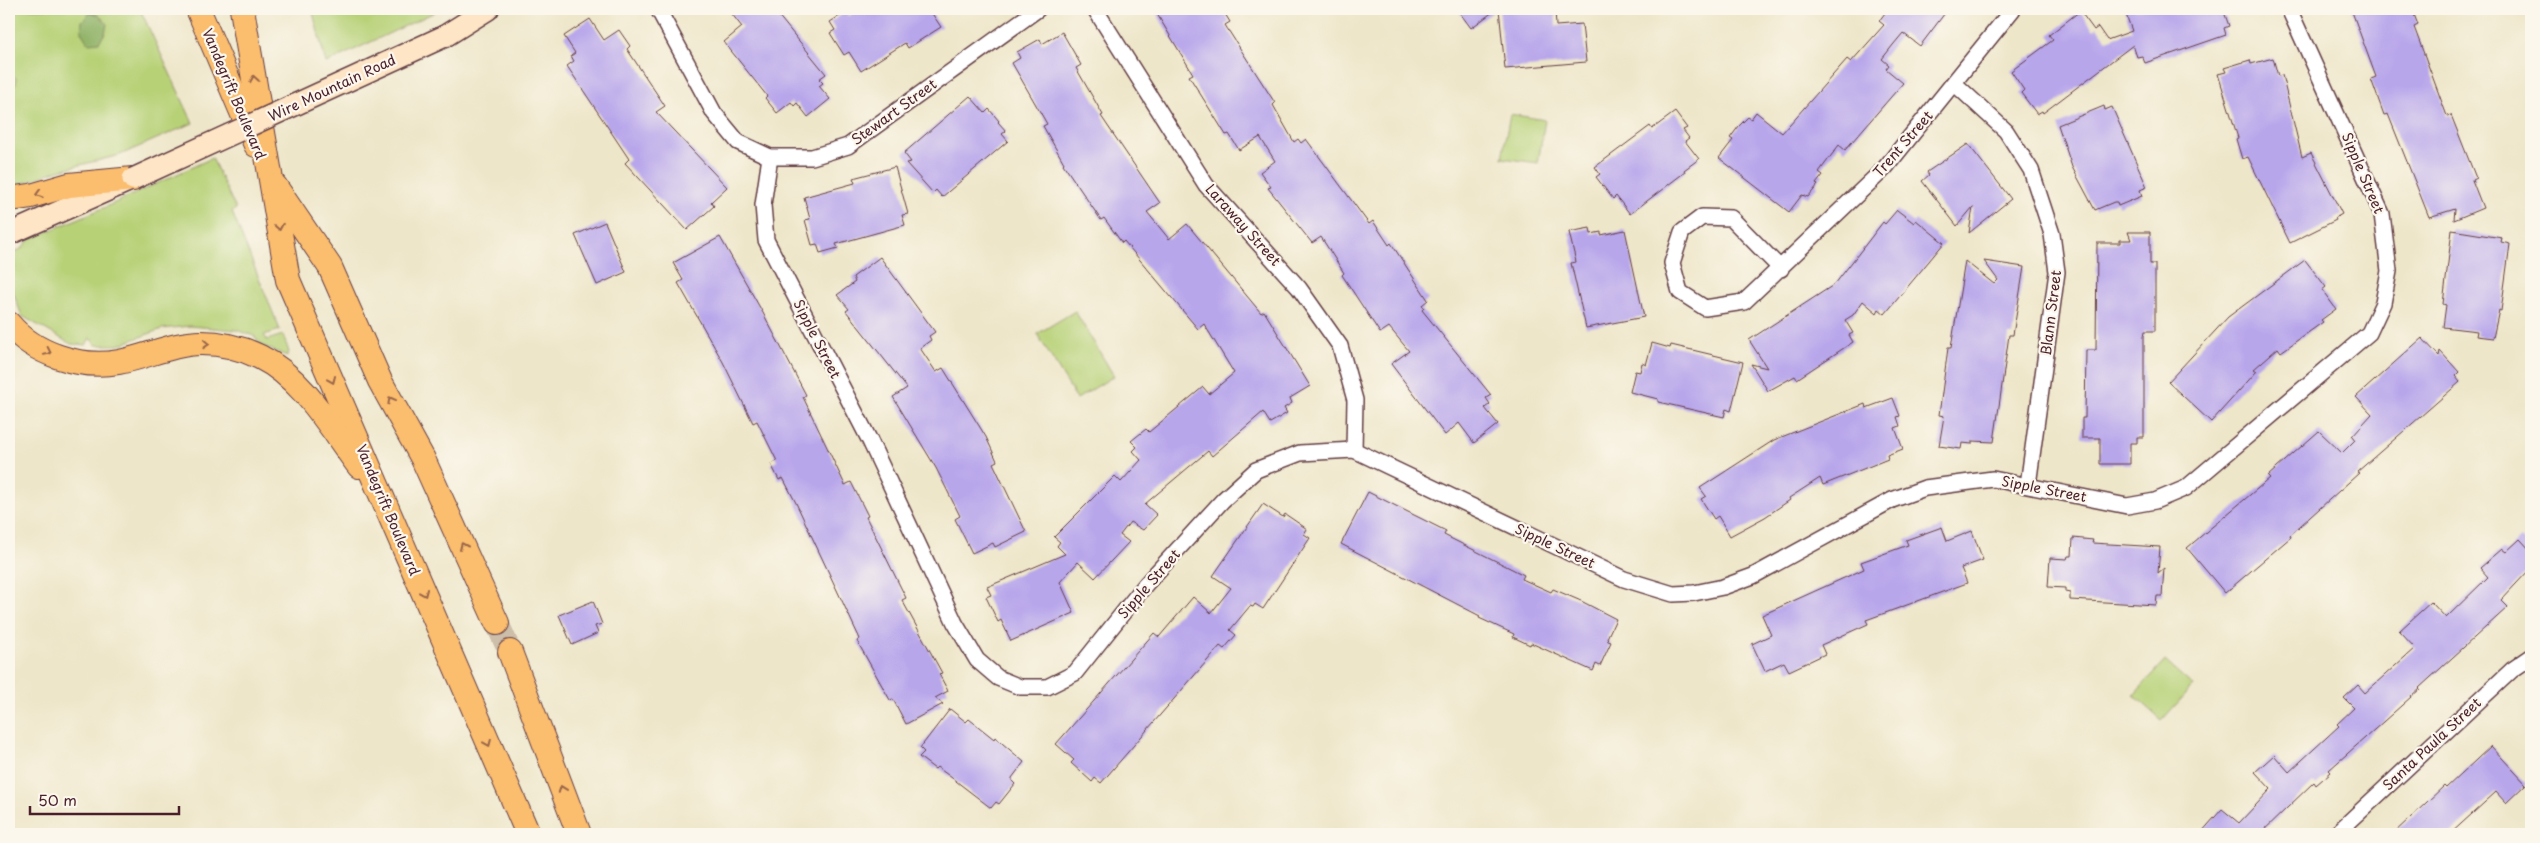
<svg xmlns="http://www.w3.org/2000/svg" width="2540" height="843" viewBox="0 0 2540 843" font-family="'Playpen Sans',sans-serif">
	<style>
		.green { fill: #b7d177; stroke: #807851 }
		.forest { fill: #91b368; stroke: #6e694a }
		.building { fill: #b8a6eb }
		.lines { fill: none; stroke-linecap: round; stroke-linejoin: round }
		.primary-tunnel { stroke: #cdbea9; stroke-width: 24; stroke-dasharray: 24 12; stroke-linecap: butt }
		.minor-casing { stroke: #633d43; stroke-width: 18 }
		.secondary-casing { stroke: #633d43; stroke-width: 24 }
		.primary-casing { stroke: #633d43; stroke-width: 26 }
		.minor { stroke: #fff; stroke-width: 15 }
		.secondary { stroke: #fde5c5; stroke-width: 21 }
		.primary { stroke: #fbbd6e; stroke-width: 24 }
		.secondary-bridge-casing { stroke: #633d43; stroke-width: 24; stroke-linecap: butt }
		.secondary-bridge { stroke: #fde5c5; stroke-width: 21 }
		.oneway { stroke: #9a6649 }
		.labels { text-anchor: middle; stroke-width: 4.5; stroke-linejoin: round; paint-order: stroke }
		.street-label { font-size: 14px; fill: #4a1f2b; stroke: #fbf7ec }
	</style>
	<rect width="100%" height="100%" fill="#fbf7ec"/>
	<filter id="ink" filterUnits="userSpaceOnUse"><feTurbulence type="fractalNoise" baseFrequency=".02" numOctaves="2"/><feDisplacementMap in="SourceGraphic" scale="10" xChannelSelector="R" yChannelSelector="G"/><feConvolveMatrix kernelMatrix="1 2 1 2 8 2 1 2 1" color-interpolation-filters="sRGB"/></filter>
	<filter id="wash" filterUnits="userSpaceOnUse"><feTurbulence type="fractalNoise" baseFrequency=".0096" numOctaves="4" result="noise"/><feDisplacementMap in="SourceGraphic" scale="20" xChannelSelector="R" yChannelSelector="G"/><feGaussianBlur stdDeviation="1.12" result="paint"/><feColorMatrix in="noise" values="0 0 0 0 0 0 0 0 0 0 0 0 0 0 0 0 0 1.4 0 .05"/><feComposite in="paint" operator="in"/></filter>
	<g filter="url(#wash)">
		<rect width="100%" height="100%" fill="#eee6c9"/>
		<g class="green">
			<polygon points="9,9 140,9 193,123 120,155 56,171 21,184 9,183 9,86 16,84 16,78 9,75"/>
			<polygon points="312,9 436,9 435,12 326,63"/>
			<polygon points="1510,114 1545,120 1538,163 1502,158"/>
			<polygon points="212,158 236,209 232,212 280,330 264,335 267,340 283,335 289,352 287,356 263,346 254,336 236,330 190,326 162,329 118,345 96,345 90,338 86,345 71,344 22,316 10,284 12,254 21,249 30,239 108,206"/>
			<polygon points="1075,311 1114,376 1077,399 1037,334"/>
			<polygon points="2165,661 2193,686 2162,720 2134,695"/>
		</g>
		<polygon class="forest" points="90,13 99,15 107,24 105,33 99,42 88,43 81,32 82,21"/>
		<g id="blocks">
			<g class="building">
				<polygon points="728,9 773,9 826,74 819,79 823,83 819,86 830,99 808,117 797,103 794,106 791,102 777,113 765,98 767,96 724,42 742,27"/>
				<polygon points="860,9 929,9 941,27 908,48 905,43 861,71 849,52 844,55 830,33 835,30 830,22 846,12 848,16"/>
				<polygon points="1154,9 1222,9 1230,22 1225,25 1275,103 1273,105 1294,142 1298,139 1301,143 1306,139 1369,224 1373,221 1389,245 1391,243 1428,300 1422,305 1424,308 1422,310 1491,395 1486,398 1490,404 1485,408 1498,424 1474,443 1459,423 1445,435 1391,364 1409,351 1389,327 1380,333 1342,275 1344,273 1321,237 1312,243 1268,188 1271,187 1260,172 1275,161 1260,137 1239,150 1229,134 1226,135 1189,76 1193,74"/>
				<polygon points="1457,9 1497,9 1471,28"/>
				<polygon points="1499,9 1555,9 1556,26 1582,24 1586,62 1505,69"/>
				<polygon points="1888,9 1948,9 1920,46 1903,33 1893,45 1882,59 1889,65 1886,69 1903,83 1845,150 1839,145 1819,172 1823,175 1816,184 1818,185 1808,197 1802,195 1789,212 1719,158 1733,140 1730,138 1739,126 1748,117 1751,119 1756,112 1782,133 1847,59 1851,62 1884,25 1879,21"/>
				<polygon points="2124,9 2223,9 2229,26 2224,28 2226,35 2145,63 2142,56 2137,57 2133,45 2043,113 2042,111 2037,114 2021,93 2024,90 2011,71 2053,40 2049,35 2080,11 2094,30 2098,27 2107,40 2132,31"/>
				<polygon points="2351,9 2412,9 2418,25 2414,27 2447,116 2451,115 2476,178 2472,180 2483,208 2454,220 2455,209 2429,217 2388,114 2384,115 2371,79 2376,77"/>
				<polygon points="590,19 604,40 619,30 630,46 627,49 665,106 656,112 727,187 711,202 714,206 687,230 625,163 629,159 567,66 574,61 571,56 575,53 564,36"/>
				<polygon points="1062,32 1081,65 1076,68 1103,115 1101,116 1160,203 1147,212 1169,239 1187,224 1261,313 1264,311 1310,386 1290,398 1292,403 1284,408 1287,413 1270,423 1263,412 1212,456 1208,451 1145,504 1157,515 1143,530 1130,522 1120,535 1129,542 1095,578 1078,562 1060,582 1074,613 1011,641 1001,620 998,622 986,597 991,595 987,587 1065,554 1057,546 1060,542 1054,537 1115,476 1121,482 1141,460 1133,451 1137,447 1131,441 1146,429 1149,432 1203,387 1209,394 1234,373 1204,324 1198,329 1124,241 1122,243 1104,218 1101,220 1063,164 1064,163 1043,126 1047,124 1012,63 1020,58 1017,52 1040,39 1042,44"/>
				<polygon points="2273,58 2278,76 2282,75 2302,157 2311,153 2342,214 2335,218 2336,220 2290,243 2248,157 2242,159 2236,139 2238,138 2218,74 2226,72 2224,68 2250,60 2251,64"/>
				<polygon points="970,96 985,113 989,109 999,121 998,122 1006,131 1002,134 1008,141 942,197 936,190 933,193 906,163 911,162 904,153"/>
				<polygon points="2104,106 2105,110 2112,107 2147,187 2140,190 2142,196 2118,206 2117,202 2114,202 2095,210 2072,167 2058,125"/>
				<polygon points="1675,112 1687,128 1683,130 1689,138 1685,141 1699,159 1684,170 1685,172 1630,214 1616,196 1613,199 1596,177 1600,174 1595,167 1650,126 1652,129"/>
				<polygon points="1968,144 2011,199 1969,233 1973,207 1957,226 1922,181 1929,175 1927,172"/>
				<polygon points="895,167 908,214 902,215 905,225 836,244 838,248 820,253 817,244 812,245 805,220 810,219 804,197 855,183 853,178"/>
				<polygon points="1897,210 1914,223 1916,220 1944,243 1885,314 1879,309 1877,313 1863,301 1853,315 1845,320 1853,333 1849,335 1853,342 1797,379 1795,376 1768,391 1751,364 1767,368 1749,340 1835,284 1883,222 1885,224"/>
				<polygon points="605,222 626,272 597,285 575,235"/>
				<polygon points="1590,228 1591,234 1601,232 1601,235 1625,230 1644,317 1586,328 1571,263 1576,262 1569,232"/>
				<polygon points="2452,230 2502,238 2501,242 2510,244 2501,311 2499,310 2493,338 2476,336 2477,331 2443,327 2446,305 2443,304"/>
				<polygon points="2128,232 2150,232 2150,264 2155,264 2155,331 2145,331 2144,336 2144,437 2137,437 2137,443 2130,443 2130,464 2100,464 2100,438 2082,438 2082,418 2085,418 2086,350 2096,350 2097,243 2120,243 2120,240 2131,240"/>
				<polygon points="720,237 763,313 806,395 803,397 845,485 851,482 868,516 866,517 906,598 902,600 942,673 939,674 948,691 935,698 943,704 906,724 893,699 890,700 857,641 860,639 796,503 783,478 779,480 771,464 777,461 757,421 753,423 723,362 678,283 683,280 673,263"/>
				<polygon points="880,257 935,332 929,336 931,340 920,348 936,372 943,368 986,437 997,461 993,463 1026,532 995,547 993,543 972,553 955,519 960,516 936,468 893,397 907,388 846,311 849,309 837,295 855,282 853,277"/>
				<polygon points="2305,260 2326,287 2322,290 2336,309 2321,320 2323,322 2281,352 2278,348 2254,369 2257,371 2211,422 2168,382 2228,317"/>
				<polygon points="1965,261 1994,284 1998,280 1984,261 2024,267 2013,335 2009,335 1994,442 1972,441 1972,444 1962,443 1961,449 1939,446 1944,416 1939,415 1948,348 1951,348"/>
				<polygon points="2422,338 2439,356 2440,351 2459,372 2455,376 2460,382 2357,472 2359,473 2290,535 2291,537 2225,593 2187,548 2270,478 2268,476 2319,431 2342,453 2355,440 2352,436 2372,414 2356,397"/>
				<polygon points="1652,343 1670,348 1671,345 1743,362 1731,411 1726,409 1724,417 1658,402 1658,399 1630,392 1635,371 1640,372 1642,363 1646,365"/>
				<polygon points="1893,398 1900,416 1897,417 1900,426 1895,428 1903,449 1887,455 1888,459 1823,485 1820,478 1789,498 1790,500 1765,517 1730,536 1718,516 1714,519 1701,499 1706,496 1700,488 1774,440 1865,404 1866,408"/>
				<polygon points="1368,492 1446,531 1444,535 1524,575 1522,579 1551,592 1553,589 1581,601 1616,619 1607,638 1608,641 1611,642 1600,666 1596,664 1593,671 1531,643 1530,645 1513,637 1514,634 1479,618 1480,616 1341,544"/>
				<polygon points="1263,504 1283,517 1285,514 1307,529 1304,534 1310,538 1263,609 1255,604 1253,607 1250,606 1230,630 1236,635 1224,649 1220,646 1101,783 1095,778 1092,782 1071,763 1074,760 1056,744 1154,633 1159,637 1193,597 1211,613 1231,588 1213,576"/>
				<polygon points="1942,527 1947,541 1972,531 1983,560 1961,568 1967,583 1866,620 1868,624 1821,645 1825,654 1789,671 1784,662 1765,671 1752,644 1771,635 1762,615 1864,569 1861,562 1908,545 1906,540"/>
				<polygon points="2073,538 2093,540 2092,543 2160,547 2158,573 2164,568 2162,596 2157,596 2156,605 2070,600 2070,593 2065,592 2065,588 2048,587 2050,558 2067,559 2068,556 2072,556"/>
				<polygon points="2520,539 2531,551 2531,568 2501,600 2508,607 2419,688 2420,689 2329,770 2331,772 2316,785 2314,782 2260,834 2200,834 2222,809 2239,823 2271,789 2255,772 2274,755 2289,772 2339,726 2337,724 2354,708 2344,698 2358,685 2365,693 2415,648 2399,631 2431,602 2446,618 2488,577 2480,568 2502,549 2506,552"/>
				<polygon points="593,601 602,624 595,626 598,633 572,645 559,615"/>
				<polygon points="950,709 966,722 969,719 994,739 995,737 1024,762 1012,778 1012,781 1015,784 999,804 996,802 991,808 952,778 937,767 935,769 919,757 924,752 920,748"/>
				<polygon points="2491,746 2526,784 2506,803 2496,792 2450,834 2393,834 2444,786 2446,788"/>
			</g>
		</g>
	</g>
	<g filter="url(#ink)">
		<use href="#blocks" fill-opacity="0" stroke="#633d43" stroke-width="1"/>
		<g class="lines">
			<polyline class="primary-tunnel" points="497,623 510,652"/>
			<defs>
				<g id="minor">
					<polyline points="658,9 714,113 738,142 770,157 812,157 848,146 1038,9"/>
					<polyline points="1095,9 1206,185 1299,288 1340,346 1355,400 1354,450"/>
					<polyline points="1954,83 2006,131 2031,170 2052,234 2057,272 2028,485"/>
					<polyline points="770,157 763,205 766,240 870,441 955,623 977,660 998,678 1020,687 1047,687 1075,673 1146,584 1223,500 1256,470 1300,453 1354,450 1624,579 1673,594 1694,593 1723,587 1753,576 1892,500 1925,488 1993,479 2127,506 2155,501 2186,488 2369,333 2383,303 2389,271 2382,214 2289,9"/>
					<polyline points="1781,269 1731,218 1702,217 1682,232 1672,263 1680,292 1705,308 1744,302 1885,168 2013,9"/>
					<polyline points="2336,834 2512,670 2531,657"/>
				</g>
				<g id="secondary">
					<polyline points="445,36 488,9"/>
					<polyline points="9,234 126,182"/>
				</g>
				<g id="primary">
					<polyline points="198,9 256,145"/>
					<polyline points="242,9 288,280 528,834"/>
					<polyline points="275,186 330,267 380,381 423,459 497,623"/>
					<polyline points="9,199 31,196 69,185 133,179"/>
					<path d="M9,324C34,354 80,369 119,362C146,357 174,343 201,343C221,343 242,348 260,357C303,378 331,429 359,466"/>
					<polyline points="510,652 579,834"/>
				</g>
			</defs>
			<use href="#minor" class="minor-casing"/>
			<use href="#secondary" class="secondary-casing"/>
			<use href="#primary" class="primary-casing"/>
			<use href="#minor" class="minor"/>
			<use href="#secondary" class="secondary"/>
			<use href="#primary" class="primary"/>
			<defs>
				<polyline id="secondary-bridge" points="133,179 445,36"/>
			</defs>
			<use href="#secondary-bridge" class="secondary-bridge-casing"/>
			<use href="#secondary-bridge" class="secondary-bridge"/>
		</g>
		<defs><path id="oneway-chevron" d="M-2-3.5L2.5 0L-2 3.5" fill="none" stroke-width="1.6" stroke-linecap="round" stroke-linejoin="round" transform="scale(1.25)"/></defs>
		<g class="oneway">
			<use href="#oneway-chevron" transform="translate(254 79) rotate(-99)"/>
			<use href="#oneway-chevron" transform="translate(39 194) rotate(164)"/>
			<use href="#oneway-chevron" transform="translate(279 227) rotate(80)"/>
			<use href="#oneway-chevron" transform="translate(206 344) rotate(3)"/>
			<use href="#oneway-chevron" transform="translate(48 352) rotate(26)"/>
			<use href="#oneway-chevron" transform="translate(332 380) rotate(67)"/>
			<use href="#oneway-chevron" transform="translate(391 400) rotate(-119)"/>
			<use href="#oneway-chevron" transform="translate(463 546) rotate(-114)"/>
			<use href="#oneway-chevron" transform="translate(424 593) rotate(67)"/>
			<use href="#oneway-chevron" transform="translate(488 743) rotate(67)"/>
			<use href="#oneway-chevron" transform="translate(562 789) rotate(-110)"/>
		</g>
	</g>
	<g class="labels">
		<g class="street-label">
			<text transform="translate(332 88) rotate(-25)" y="5">Wire Mountain Road</text>
			<text transform="translate(234 94) rotate(67)" y="5">Vandegrift Boulevard</text>
			<text transform="translate(894 112) rotate(-36)" y="5">Stewart Street</text>
			<text transform="translate(1903 144) rotate(-49)" y="5">Trent Street</text>
			<text transform="translate(2363 173) rotate(67)" y="5">Sipple Street</text>
			<text transform="translate(1243 225) rotate(48)" y="5">Laraway Street</text>
			<text transform="translate(2051 313) rotate(-83)" y="5">Blann Street</text>
			<text transform="translate(817 339) rotate(63)" y="5">Sipple Street</text>
			<text transform="translate(2044 489) rotate(11)" y="5">Sipple Street</text>
			<text transform="translate(388 510) rotate(67)" y="5">Vandegrift Boulevard</text>
			<text transform="translate(1555 546) rotate(25)" y="5">Sipple Street</text>
			<text transform="translate(1149 584) rotate(-49)" y="5">Sipple Street</text>
			<text transform="translate(2432 744) rotate(-43)" y="5">Santa Paula Street</text>
		</g>
	</g>
	<rect width="2540" height="843" fill="none" stroke="#fbf7ec" stroke-width="30"/>
	<path d="M30 806v8h149v-8" fill="none" stroke="#4a1f2b" stroke-width="2.5"/>
	<text x="38" y="806" font-size="15" fill="#4a1f2b" stroke="#fbf7ec" stroke-width="4" paint-order="stroke">50 m</text>
</svg>
